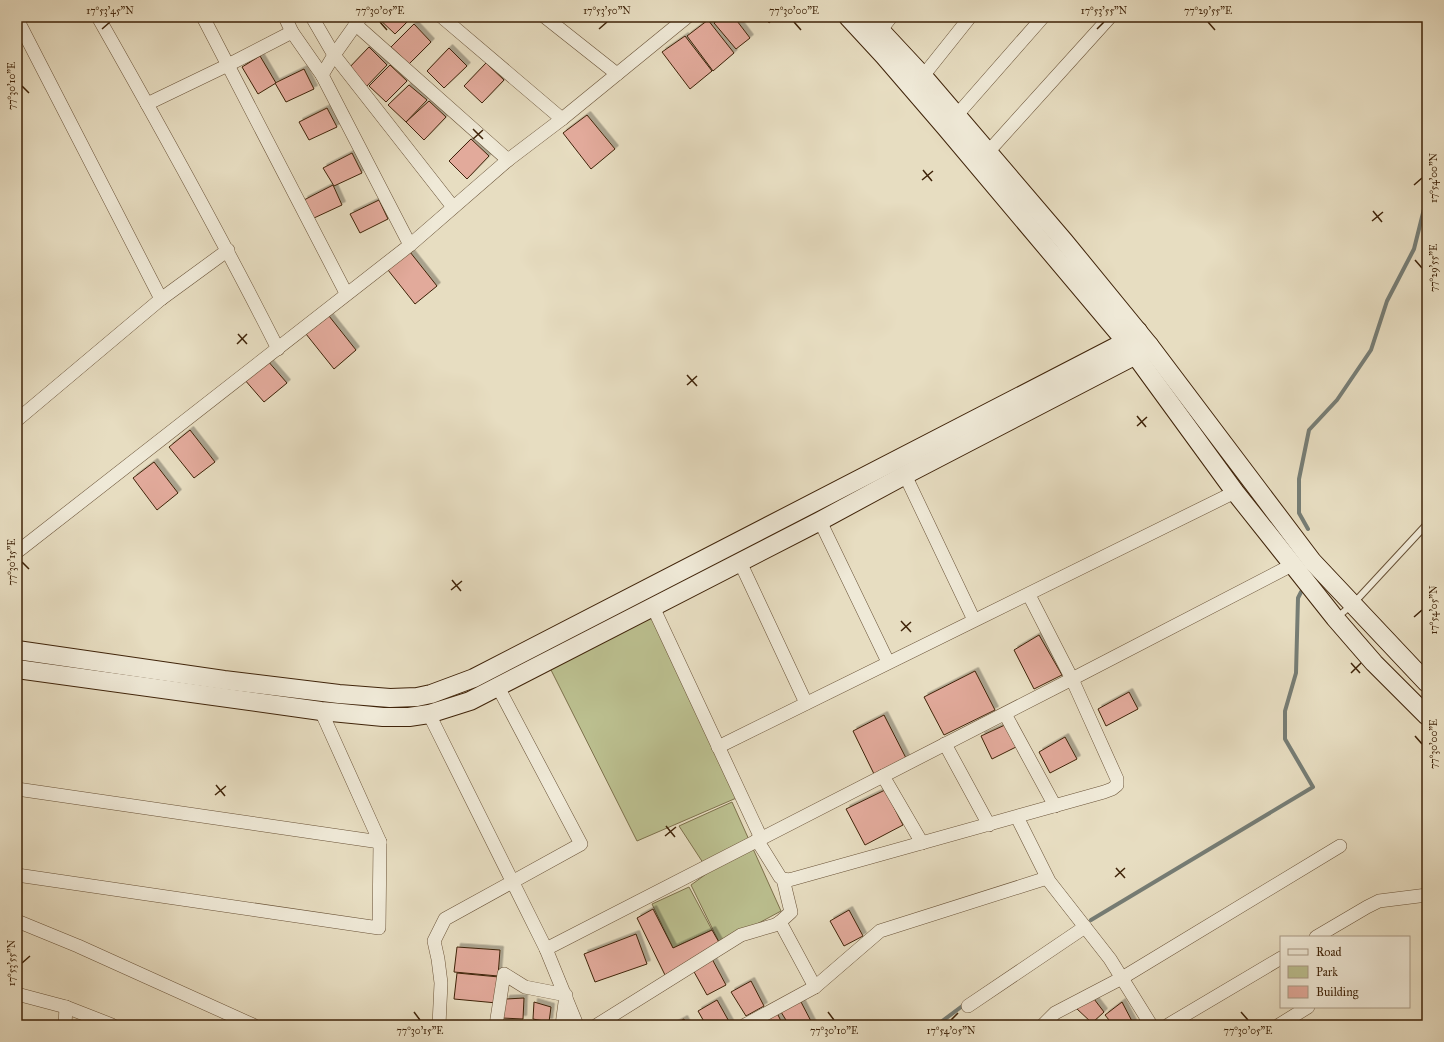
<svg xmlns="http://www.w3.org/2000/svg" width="1444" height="1042" viewBox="0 0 1444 1042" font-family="'IM FELL Great Primer',serif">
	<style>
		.green { fill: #bbbf8f; stroke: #7d714c }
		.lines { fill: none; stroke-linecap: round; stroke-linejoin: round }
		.stream { stroke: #767d75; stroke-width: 4 }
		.building { fill: #e2aa9b; stroke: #3f2309; filter: url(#shadow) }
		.lane-casing { stroke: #695237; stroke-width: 8 }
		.street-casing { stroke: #695237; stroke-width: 14 }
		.secondary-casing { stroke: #3f2309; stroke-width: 20 }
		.lane { stroke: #efe9d7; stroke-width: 6 }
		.street { stroke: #efe9d7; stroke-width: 13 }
		.secondary { stroke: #efe9d7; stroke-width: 18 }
		.ticks { fill: none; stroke: #3f2309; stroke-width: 1.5 }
		.neatline { fill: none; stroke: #3f2309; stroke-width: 1.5 }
		.ticks-label { font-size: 10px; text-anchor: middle; fill: #3f2309 }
	</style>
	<defs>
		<filter id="shadow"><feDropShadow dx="3.5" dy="-3.5" stdDeviation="0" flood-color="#0004"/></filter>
	</defs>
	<rect width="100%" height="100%" fill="#e7ddc1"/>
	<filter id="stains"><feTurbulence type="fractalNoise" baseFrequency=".005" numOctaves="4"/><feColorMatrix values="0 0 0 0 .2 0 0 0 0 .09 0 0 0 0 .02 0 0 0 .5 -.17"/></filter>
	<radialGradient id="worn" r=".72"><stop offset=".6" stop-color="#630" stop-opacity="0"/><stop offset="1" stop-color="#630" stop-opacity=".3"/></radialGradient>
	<g class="green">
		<polygon points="653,607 741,796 637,841 547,662"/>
		<polygon points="732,802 781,911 720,944 691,885 709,872 679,826"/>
		<polygon points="689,887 712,930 673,948 652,904"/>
	</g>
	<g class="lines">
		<g class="stream">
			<polyline points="1308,529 1299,513 1299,479 1309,430 1337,400 1371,350 1387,301 1414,249 1424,209 1427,208"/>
			<polyline points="1091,920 1313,787 1285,739 1285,711 1296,673 1298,598 1301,592"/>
			<polyline points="937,1025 965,1004"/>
		</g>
	</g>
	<g class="building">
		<polygon points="377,17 412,17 395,34"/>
		<polygon points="722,17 734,17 750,38 736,49 714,23"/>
		<polygon points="765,17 776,17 769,23"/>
		<polygon points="708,20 734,53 713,71 687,36"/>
		<polygon points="414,24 431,42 409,64 391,47"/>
		<polygon points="685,36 712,71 690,89 662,52"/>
		<polygon points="369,47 387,65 365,88 347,70"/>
		<polygon points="449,48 467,66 444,88 427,71"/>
		<polygon points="260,56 276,83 258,94 242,67"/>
		<polygon points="486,63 504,80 482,103 464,86"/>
		<polygon points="390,65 407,81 386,102 369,86"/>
		<polygon points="304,69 314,89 286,102 275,83"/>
		<polygon points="409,85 427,100 406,122 388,105"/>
		<polygon points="429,101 446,117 424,140 406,122"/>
		<polygon points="327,108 337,127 309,140 299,122"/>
		<polygon points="587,115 615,149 591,169 563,133"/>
		<polygon points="471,139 489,156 467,179 449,161"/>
		<polygon points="352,153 362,173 334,186 323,168"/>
		<polygon points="333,185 342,205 314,218 304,200"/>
		<polygon points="379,200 388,219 360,233 350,214"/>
		<polygon points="410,252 437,286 415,304 388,270"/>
		<polygon points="329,316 356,350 334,369 306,334"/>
		<polygon points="267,360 287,383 264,402 244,379"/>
		<polygon points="190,430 215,462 194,478 169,447"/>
		<polygon points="154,462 178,493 157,510 133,478"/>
		<polygon points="1039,635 1062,675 1034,689 1014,650"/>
		<polygon points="975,671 995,710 944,735 924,697"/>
		<polygon points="1129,692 1138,709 1106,726 1098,709"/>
		<polygon points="884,715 907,760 875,776 853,731"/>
		<polygon points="1007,724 1018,746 992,759 981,736"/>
		<polygon points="1065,737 1077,759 1050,773 1039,752"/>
		<polygon points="885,790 903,825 865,845 846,809"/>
		<polygon points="653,909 673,948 712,930 720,944 665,975 637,918"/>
		<polygon points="849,910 863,936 844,946 830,921"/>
		<polygon points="636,934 647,964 595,982 584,954"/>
		<polygon points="457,947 500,950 498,976 454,972"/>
		<polygon points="712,959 726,985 707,995 693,970"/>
		<polygon points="457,973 499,977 497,1003 454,999"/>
		<polygon points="751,981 764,1006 746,1016 731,992"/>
		<polygon points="1091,995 1104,1012 1092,1023 1076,1008"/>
		<polygon points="524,998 523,1019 502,1018 506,999"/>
		<polygon points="717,1000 731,1025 706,1025 698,1011"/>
		<polygon points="800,1000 813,1025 789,1025 781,1012"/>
		<polygon points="534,1002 551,1007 549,1022 533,1019"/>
		<polygon points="1122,1002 1133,1023 1130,1025 1113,1025 1105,1015"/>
		<polygon points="777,1013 783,1025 758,1025"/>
		<polygon points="684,1019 687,1025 673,1025"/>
		<polygon points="501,1022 521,1025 501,1025"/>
	</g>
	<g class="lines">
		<defs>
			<polyline id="lane" points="1336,618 1352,605 1427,524"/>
			<g id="street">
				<path d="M98,17C160,126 221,236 278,349"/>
				<polyline points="203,17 346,293"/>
				<polyline points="285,17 292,32 322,75 410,245"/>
				<polyline points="312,17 334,55 453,207"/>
				<polyline points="442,17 562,119"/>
				<polyline points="545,17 617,74"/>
				<polyline points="17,19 161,299"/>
				<polyline points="355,24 508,160"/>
				<polyline points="880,31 891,17"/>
				<polyline points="322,75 334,55 361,17"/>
				<polyline points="923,76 970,17"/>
				<polyline points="147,104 228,65 292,32"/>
				<polyline points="956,116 1043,17"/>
				<polyline points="988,152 1110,17"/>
				<polyline points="17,420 161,299 228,250"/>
				<polyline points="905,475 974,620"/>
				<polyline points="820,521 888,662"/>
				<polyline points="17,552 410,245 508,160 562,119 687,17"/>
				<polyline points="740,562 806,703"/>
				<polyline points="653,607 761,838"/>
				<polyline points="321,711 380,842"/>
				<polyline points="429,714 546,949 577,1025"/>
				<polyline points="1005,714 1055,806"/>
				<polyline points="945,744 989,825"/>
				<path d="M718,747C890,661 1063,578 1235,492"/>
				<polyline points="883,776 922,843"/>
				<polyline points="17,789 380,842 379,928 17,875"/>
				<polyline points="1017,817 1049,881 1110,959 1151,1025"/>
				<polyline points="757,840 780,877 783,879 789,880 1104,792 1112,789 1117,785 1117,779 1072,679 1029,595"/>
				<polyline points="17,921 78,946 253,1025"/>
				<polyline points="780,922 815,987"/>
				<polyline points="1316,937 1367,907 1379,901 1427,895"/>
				<polyline points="546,949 1072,679 1292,565"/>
				<polyline points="17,994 66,1007 112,1025"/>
				<polyline points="968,1006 1085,927"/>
				<polyline points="65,1025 66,1007"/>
				<polyline points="439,1025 441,983 438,959 434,941 445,919 581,844 498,687"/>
				<polyline points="496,1025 504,974 525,987 566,995 562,1025"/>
				<polyline points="597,1025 741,935 775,925 780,922 791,912 783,879"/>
				<polyline points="745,1025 815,987 880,931 1047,878"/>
				<polyline points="1043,1025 1055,1013 1122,978 1340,846"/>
				<polyline points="1168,1025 1281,958"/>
				<polyline points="1279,1025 1308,1007"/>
			</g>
			<g id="secondary">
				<polyline points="848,17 884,56 946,128 1122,337 1235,492 1335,618 1374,663 1427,716"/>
				<polyline points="868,17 923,76 1064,241 1149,345 1312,561 1427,683"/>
				<polyline points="17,650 224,680 339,694 390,698 417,697 431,694 474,678 1125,342 1138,331"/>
				<polyline points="17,669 321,711 383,717 409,717 429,714 470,701 820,521 905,475 1136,355 1149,345"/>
			</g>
		</defs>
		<use href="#lane" class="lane-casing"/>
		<use href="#street" class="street-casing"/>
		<use href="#secondary" class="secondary-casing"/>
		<use href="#lane" class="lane"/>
		<use href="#street" class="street"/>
		<use href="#secondary" class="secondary"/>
	</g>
	<path class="ticks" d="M380,22L387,30M794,22L801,30M1208,22L1215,30M102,29L110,22M599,29L607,22M1097,29L1104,22M22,86L29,93M473,129L483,139M473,139L483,130M923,170L932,181M922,180L933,171M1414,185L1422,178M1373,211L1382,222M1372,221L1383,212M1415,260L1422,268M238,334L247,344M237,344L247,334M687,375L697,386M687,385L697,376M1137,416L1146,427M1137,426L1147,417M22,562L29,569M452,580L461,591M451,590L462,581M1414,617L1422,610M901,621L911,632M901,631L911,622M1351,663L1360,673M1351,673L1361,663M1415,736L1422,744M216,785L225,796M215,795L226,786M666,826L675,837M665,836L676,827M1116,868L1125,878M1115,877L1125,868M22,963L30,956M414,1012L420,1020M828,1012L834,1020M1241,1012L1248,1020M951,1020L958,1013"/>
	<rect width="1444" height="1042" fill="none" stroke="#e7ddc1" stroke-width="44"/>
	<rect x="1280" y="936" width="130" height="72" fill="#efe9d7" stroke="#a99a85"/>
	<rect x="1288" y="949" width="20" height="6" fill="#efe9d7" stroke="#a99a85"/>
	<text x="1316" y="956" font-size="12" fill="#3f2309">Road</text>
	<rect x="1288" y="966" width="20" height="12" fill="#bbbf8f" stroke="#a99a85"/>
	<text x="1316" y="976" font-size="12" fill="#3f2309">Park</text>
	<rect x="1288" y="986" width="20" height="12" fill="#e2aa9b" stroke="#a99a85"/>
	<text x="1316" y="996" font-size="12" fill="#3f2309">Building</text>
	<rect x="22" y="22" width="1400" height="998" class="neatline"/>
	<g class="ticks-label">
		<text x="110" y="14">17°53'45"N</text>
		<text x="380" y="14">77°30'05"E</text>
		<text x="607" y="14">17°53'50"N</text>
		<text x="794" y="14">77°30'00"E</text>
		<text x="1104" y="14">17°53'55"N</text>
		<text x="1208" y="14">77°29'55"E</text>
		<text transform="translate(11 86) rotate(-90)" y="4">77°30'10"E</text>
		<text transform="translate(1433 178) rotate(-90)" y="4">17°54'00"N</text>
		<text transform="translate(1433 268) rotate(-90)" y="4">77°29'55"E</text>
		<text transform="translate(11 562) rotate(-90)" y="4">77°30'15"E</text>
		<text transform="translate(1433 610) rotate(-90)" y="4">17°54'05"N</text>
		<text transform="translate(1433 744) rotate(-90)" y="4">77°30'00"E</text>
		<text transform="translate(11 963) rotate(-90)" y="4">17°53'55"N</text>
		<text x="420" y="1034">77°30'15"E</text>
		<text x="834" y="1034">77°30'10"E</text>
		<text x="951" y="1034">17°54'05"N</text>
		<text x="1248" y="1034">77°30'05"E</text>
	</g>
	<rect width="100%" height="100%" filter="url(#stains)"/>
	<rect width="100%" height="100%" fill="url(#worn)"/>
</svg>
